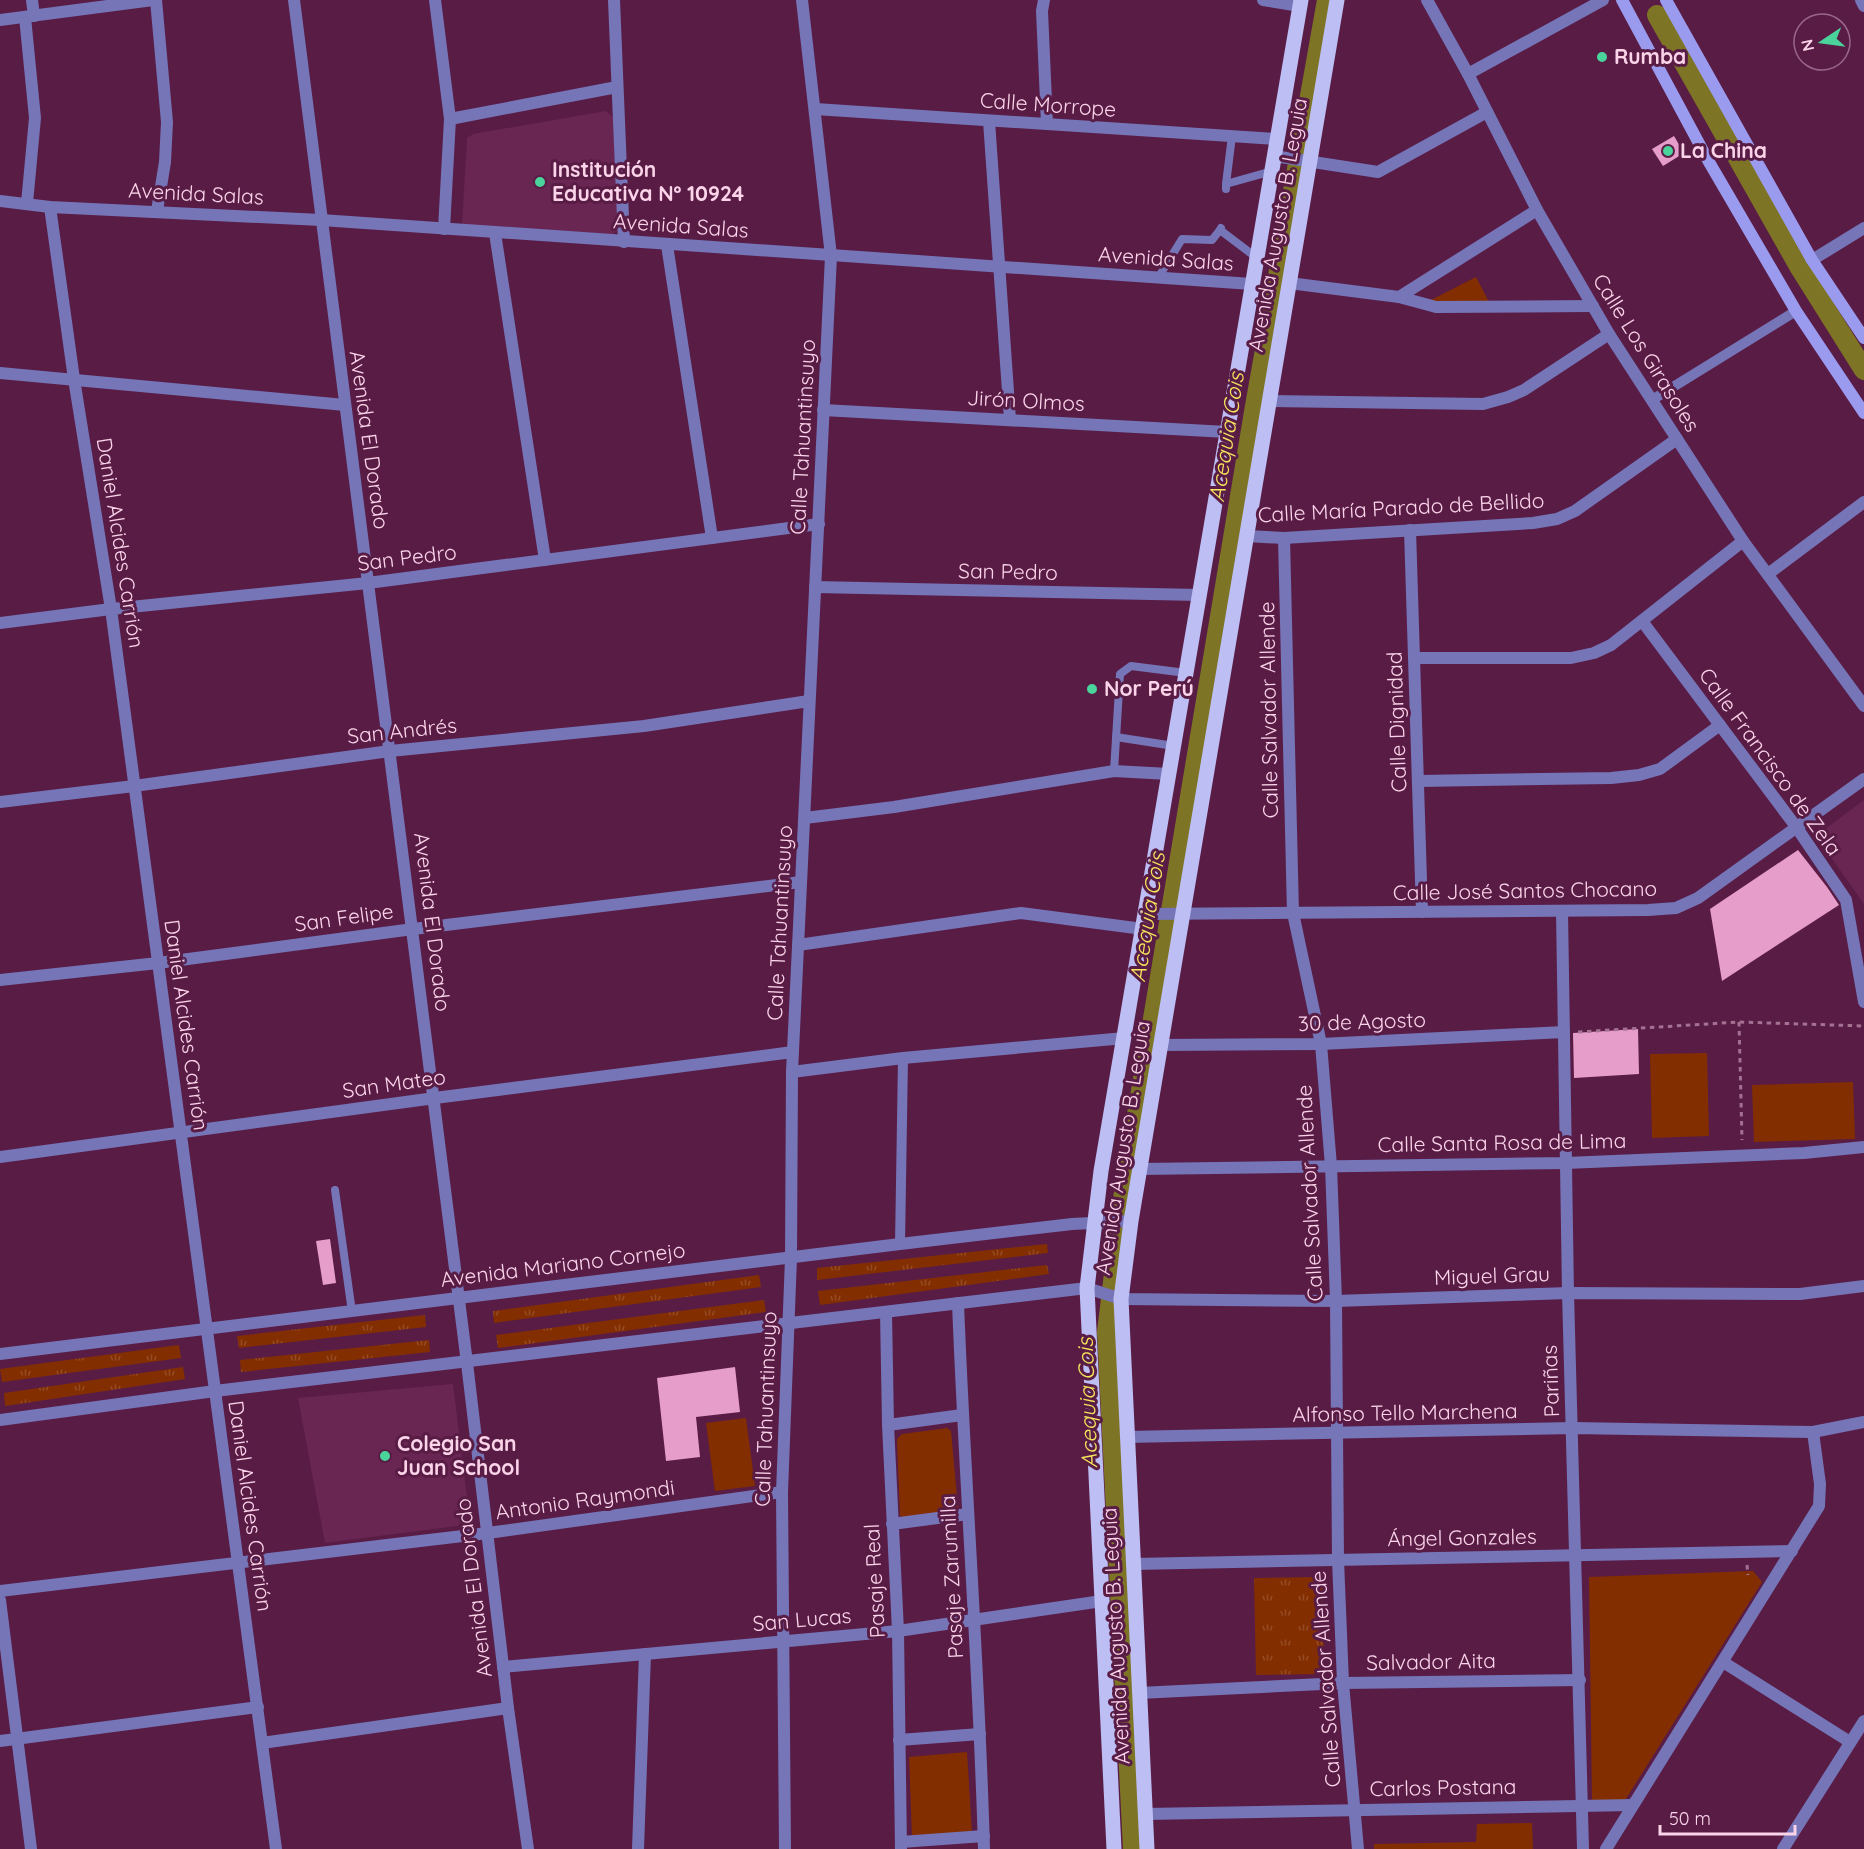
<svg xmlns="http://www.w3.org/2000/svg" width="1864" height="1849" viewBox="0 0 1864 1849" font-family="Quicksand,sans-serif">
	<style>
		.built { fill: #692653 }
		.grass { fill: url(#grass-tufts) }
		.park { fill: #832e00 }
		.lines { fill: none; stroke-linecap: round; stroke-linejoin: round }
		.canal { stroke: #7d7426; stroke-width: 20 }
		.building { fill: #e79dca }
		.path { stroke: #a47191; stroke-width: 3; stroke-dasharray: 4.5 4.5; stroke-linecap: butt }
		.service { stroke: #7575b8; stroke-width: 8 }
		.pedestrian { stroke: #7575b8; stroke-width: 10 }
		.minor { stroke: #7575b8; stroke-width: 12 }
		.tertiary { stroke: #7575b8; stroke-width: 12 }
		.secondary { stroke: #9a9bef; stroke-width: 12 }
		.primary { stroke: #bcbef4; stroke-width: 15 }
		.poi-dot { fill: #4ad49c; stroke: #591c45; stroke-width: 2 }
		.labels { text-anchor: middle; stroke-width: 6; stroke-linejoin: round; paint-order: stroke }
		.poi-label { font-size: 21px; font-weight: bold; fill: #fbd4ea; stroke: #591c45; text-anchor: start }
		.street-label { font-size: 21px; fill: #fbd4ea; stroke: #591c45 }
		.water-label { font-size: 22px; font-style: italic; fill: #f5e55d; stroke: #591c45 }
	</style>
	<defs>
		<pattern id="grass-tufts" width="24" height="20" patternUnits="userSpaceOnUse" patternTransform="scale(1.5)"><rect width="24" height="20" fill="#832e00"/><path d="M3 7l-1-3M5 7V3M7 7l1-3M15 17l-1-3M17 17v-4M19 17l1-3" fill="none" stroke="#954b25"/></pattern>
	</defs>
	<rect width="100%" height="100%" fill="#591c45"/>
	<g class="built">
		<polygon points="606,111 613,117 618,230 613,234 462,225 467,138 473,134"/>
		<polygon points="1864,800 1864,904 1816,836"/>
		<polygon points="453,1384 469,1514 457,1526 325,1543 298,1398"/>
	</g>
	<g class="grass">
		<polygon points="1047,1244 1048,1253 817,1280 817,1268"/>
		<polygon points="1047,1265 1049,1274 820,1305 818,1291"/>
		<polygon points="759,1275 761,1287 494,1323 493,1311"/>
		<polygon points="764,1300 766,1312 498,1348 496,1335"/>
		<polygon points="425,1315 426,1327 239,1348 237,1336"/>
		<polygon points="429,1340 430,1352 241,1372 240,1360"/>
		<polygon points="179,1345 181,1358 2,1382 0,1369"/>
		<polygon points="183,1367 185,1379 5,1406 4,1393"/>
		<polygon points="1323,1577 1324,1674 1256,1675 1254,1578"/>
	</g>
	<g class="park">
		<polygon points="1476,277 1490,304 1429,301"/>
		<polygon points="1707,1053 1709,1136 1652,1138 1650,1054"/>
		<polygon points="1853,1082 1855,1139 1754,1142 1752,1085"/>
		<polygon points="746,1418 755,1486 715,1491 706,1423"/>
		<polygon points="947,1428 951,1431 958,1508 955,1513 904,1518 900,1516 897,1439 902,1434"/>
		<polygon points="1753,1571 1762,1582 1624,1802 1592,1801 1589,1577"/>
		<polygon points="967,1752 972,1833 912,1836 909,1757"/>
		<polygon points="1532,1823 1533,1849 1374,1849 1374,1844 1476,1842 1477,1824"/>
	</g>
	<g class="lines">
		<g class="canal">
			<polyline points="1657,15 1800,268 1864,370"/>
			<polyline points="1133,1849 1107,1332 1123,1199 1255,406 1327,0"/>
		</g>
	</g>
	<g class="building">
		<polygon points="1674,136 1684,153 1663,166 1652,149"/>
		<polygon points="1798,850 1827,887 1839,905 1722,981 1710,909"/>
		<polygon points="1638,1029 1639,1074 1574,1078 1573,1033"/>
		<polygon points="330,1239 336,1283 323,1285 316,1241"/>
		<polygon points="735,1367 740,1412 696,1417 700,1457 666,1461 657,1378"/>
	</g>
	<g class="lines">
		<g class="path">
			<polyline points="1739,1022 1742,1140"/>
			<polyline points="1578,1032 1739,1022 1864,1026"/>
			<polyline points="1747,1565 1748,1575"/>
		</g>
		<g class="service">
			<polyline points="1226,184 1232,136"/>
			<polyline points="1226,189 1226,184 1272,171"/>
			<polyline points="1221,228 1220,230 1257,258"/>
			<polyline points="1158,278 1182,239 1212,240 1220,230"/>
			<polyline points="1116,737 1174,746"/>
			<polyline points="1114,771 1120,674 1131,666 1186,673"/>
			<polyline points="335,1190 352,1312"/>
		</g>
		<g class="pedestrian">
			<polyline points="1652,400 1796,311"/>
			<polyline points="900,1244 903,1058"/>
		</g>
		<g class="minor">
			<polyline points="32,0 34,16"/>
			<polyline points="156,0 167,122 165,162 157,211"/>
			<polyline points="435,0 450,119 444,229"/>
			<polyline points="614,0 624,242"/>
			<polyline points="1044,0 1042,11 1047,124"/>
			<polyline points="1263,0 1300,6"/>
			<polyline points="1427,0 1468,74 1537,210 1609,334 1743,541 1864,706"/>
			<polyline points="1861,0 1864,6"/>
			<polyline points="25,17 35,118 27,203"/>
			<polyline points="0,20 153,0"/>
			<polyline points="1468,74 1603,0"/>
			<polyline points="815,109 1277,139"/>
			<polyline points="450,119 617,87"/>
			<polyline points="989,121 1010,420"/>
			<polyline points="1274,156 1378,172 1487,112"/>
			<polyline points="50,207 74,379 111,609 276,1849"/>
			<polyline points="495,233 545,560"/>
			<polyline points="667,245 712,538"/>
			<polyline points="1812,260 1864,228"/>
			<polyline points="1289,283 1399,297 1537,210"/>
			<polyline points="1399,297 1436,307 1593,306"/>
			<polyline points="0,373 345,405"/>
			<polyline points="1269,401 1483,404 1508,397 1524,390 1609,334"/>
			<polyline points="823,410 1227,432"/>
			<polyline points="1410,530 1422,912"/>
			<polyline points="1246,536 1284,538 1533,523 1557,519 1575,511 1677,439"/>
			<polyline points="1284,538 1293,913 1321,1044 1331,1166 1336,1301 1338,1560 1343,1683 1358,1849"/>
			<polyline points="1768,574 1864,502"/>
			<polyline points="815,587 1200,595"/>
			<polyline points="1642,621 1797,828 1846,900 1864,1002"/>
			<polyline points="0,623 111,609 368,583 819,524"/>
			<polyline points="1414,658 1571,658 1594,653 1611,645 1743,541"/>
			<polyline points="1418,781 1611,778 1639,775 1660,769 1720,725"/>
			<polyline points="0,802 134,786 390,751 644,726 809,701"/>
			<polyline points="805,818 894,807 1114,771 1169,774"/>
			<polyline points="1562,911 1568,1293 1583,1849"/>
			<polyline points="1146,914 1648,910 1676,908 1698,898 1864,779"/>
			<polyline points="798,945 1021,913 1143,929"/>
			<polyline points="0,980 158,963 413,929 801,882"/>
			<polyline points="1161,1045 1321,1044 1564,1032"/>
			<polyline points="792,1072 903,1058 1125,1038"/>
			<polyline points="0,1157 435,1098 793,1052"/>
			<polyline points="1141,1169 1566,1163 1804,1153 1864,1147"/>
			<path d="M958,1303C965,1485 979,1667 984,1849"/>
			<polyline points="886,1312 888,1425 898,1631 901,1849"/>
			<polyline points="467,1363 508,1708 528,1849"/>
			<polyline points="888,1425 962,1415"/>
			<polyline points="1127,1437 1573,1428 1813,1432 1864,1422"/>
			<polyline points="892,1524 968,1514"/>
			<polyline points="1133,1564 1792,1551"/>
			<polyline points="0,1591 488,1533 782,1492"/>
			<polyline points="0,1600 31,1849"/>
			<polyline points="1723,1662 1850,1742"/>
			<polyline points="503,1667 898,1631 1102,1601"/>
			<polyline points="1139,1693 1343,1683 1580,1680"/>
			<polyline points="899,1740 980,1734"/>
			<polyline points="0,1741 258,1707"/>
			<polyline points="262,1743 508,1708"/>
			<polyline points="1146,1814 1633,1805"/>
			<polyline points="901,1842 984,1836"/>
			<polyline points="638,1849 645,1654"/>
			<polyline points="785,1849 782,1492 791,1258 792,1072 831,256 802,0"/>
			<polyline points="1606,1849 1819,1506 1820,1484 1813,1432"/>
		</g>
		<g class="tertiary">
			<polyline points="294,0 467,1363"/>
			<polyline points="0,201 50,207 321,220 1252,284"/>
			<polyline points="0,1354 900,1244 1072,1224 1131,1221"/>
			<polyline points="0,1420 215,1391 1087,1288 1121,1299 1336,1301 1568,1293 1800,1294 1864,1286"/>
			<polyline points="1783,1849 1864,1721"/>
		</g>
		<g class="secondary">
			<polyline points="1622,0 1709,162 1796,311 1864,413"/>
			<polyline points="1666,0 1812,260 1864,338"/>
		</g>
		<g class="primary">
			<polyline points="1114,1849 1087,1288 1101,1171 1301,0"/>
			<polyline points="1147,1849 1121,1299 1131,1221 1337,0"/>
		</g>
	</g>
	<g class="poi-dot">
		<circle cx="1602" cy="57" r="6"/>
		<circle cx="1668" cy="151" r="6"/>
		<circle cx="540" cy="182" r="6"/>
		<circle cx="1092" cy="689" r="6"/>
		<circle cx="385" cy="1456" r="6"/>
	</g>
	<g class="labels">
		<g class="poi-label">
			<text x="1614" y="64">Rumba</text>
			<text x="1680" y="158">La China</text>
			<text x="552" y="177">Institución<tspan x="552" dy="24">Educativa Nº 10924</tspan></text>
			<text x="1104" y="696">Nor Perú</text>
			<text x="397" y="1451">Colegio San<tspan x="397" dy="24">Juan School</tspan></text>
		</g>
		<g class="street-label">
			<text transform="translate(1048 105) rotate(4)" y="7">Calle Morrope</text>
			<text transform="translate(196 194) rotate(3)" y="7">Avenida Salas</text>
			<text transform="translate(1278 225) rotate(-80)" y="7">Avenida Augusto B. Leguia</text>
			<text transform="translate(681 226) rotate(4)" y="7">Avenida Salas</text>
			<text transform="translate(1166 259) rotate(4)" y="7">Avenida Salas</text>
			<text transform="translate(1646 353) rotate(58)" y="7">Calle Los Girasoles</text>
			<text transform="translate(1026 401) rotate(3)" y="7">Jirón Olmos</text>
			<text transform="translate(803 437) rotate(-87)" y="7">Calle Tahuantinsuyo</text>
			<text transform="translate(369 440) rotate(82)" y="7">Avenida El Dorado</text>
			<text transform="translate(1401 508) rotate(-3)" y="7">Calle María Parado de Bellido</text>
			<text transform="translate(120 543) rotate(81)" y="7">Daniel Alcides Carrión</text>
			<text transform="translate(407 558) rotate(-7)" y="7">San Pedro</text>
			<text transform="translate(1008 572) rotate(1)" y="7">San Pedro</text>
			<text transform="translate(1269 710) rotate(-91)" y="7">Calle Salvador Allende</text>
			<text transform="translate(1397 722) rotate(-92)" y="7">Calle Dignidad</text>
			<text transform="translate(402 731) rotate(-6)" y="7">San Andrés</text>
			<text transform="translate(1770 762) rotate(54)" y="7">Calle Francisco de Zela</text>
			<text transform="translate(1525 891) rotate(-1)" y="7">Calle José Santos Chocano</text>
			<text transform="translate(344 918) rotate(-8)" y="7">San Felipe</text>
			<text transform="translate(432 922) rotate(83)" y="7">Avenida El Dorado</text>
			<text transform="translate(780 923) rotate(-87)" y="7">Calle Tahuantinsuyo</text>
			<text transform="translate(1362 1022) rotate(-2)" y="7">30 de Agosto</text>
			<text transform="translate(186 1025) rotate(82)" y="7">Daniel Alcides Carrión</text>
			<text transform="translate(394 1084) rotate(-8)" y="7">San Mateo</text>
			<text transform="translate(1502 1143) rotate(-1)" y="7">Calle Santa Rosa de Lima</text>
			<text transform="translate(1123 1148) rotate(-81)" y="7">Avenida Augusto B. Leguia</text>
			<text transform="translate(1310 1193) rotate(-93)" y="7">Calle Salvador Allende</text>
			<text transform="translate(563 1265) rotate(-7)" y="7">Avenida Mariano Cornejo</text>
			<text transform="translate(1492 1276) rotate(-2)" y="7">Miguel Grau</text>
			<text transform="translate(1551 1381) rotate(-92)" y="7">Pariñas</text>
			<text transform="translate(766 1409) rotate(-88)" y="7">Calle Tahuantinsuyo</text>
			<text transform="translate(1405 1413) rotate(-1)" y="7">Alfonso Tello Marchena</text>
			<text transform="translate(585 1500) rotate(-8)" y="7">Antonio Raymondi</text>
			<text transform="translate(250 1506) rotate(82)" y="7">Daniel Alcides Carrión</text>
			<text transform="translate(1462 1538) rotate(-1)" y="7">Ángel Gonzales</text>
			<text transform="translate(952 1577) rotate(-93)" y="7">Pasaje Zarumilla</text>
			<text transform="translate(875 1581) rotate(-93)" y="7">Pasaje Real</text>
			<text transform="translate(474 1588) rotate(-97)" y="7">Avenida El Dorado</text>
			<text transform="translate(802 1620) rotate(-5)" y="7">San Lucas</text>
			<text transform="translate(1116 1636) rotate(-93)" y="7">Avenida Augusto B. Leguia</text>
			<text transform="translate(1431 1662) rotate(-1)" y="7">Salvador Aita</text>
			<text transform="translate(1326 1679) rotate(-94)" y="7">Calle Salvador Allende</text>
			<text transform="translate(1443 1788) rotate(-1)" y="7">Carlos Postana</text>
		</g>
		<g class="water-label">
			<text transform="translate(1226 437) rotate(-81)" y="8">Acequia Cois</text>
			<text transform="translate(1147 917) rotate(-81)" y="8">Acequia Cois</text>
			<text transform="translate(1087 1403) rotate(-92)" y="8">Acequia Cois</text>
		</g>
	</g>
	<g transform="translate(1822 42) rotate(257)"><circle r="28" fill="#591c45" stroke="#9a6687" stroke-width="1.5"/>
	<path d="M0-4.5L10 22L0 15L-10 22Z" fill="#4ad49c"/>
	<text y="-9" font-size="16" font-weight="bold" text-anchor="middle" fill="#fbd4ea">N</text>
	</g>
	<path d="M1660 1825v9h135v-9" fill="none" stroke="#fbd4ea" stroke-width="3"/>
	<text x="1669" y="1825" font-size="18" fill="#fbd4ea" stroke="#591c45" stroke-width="4.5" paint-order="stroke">50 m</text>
</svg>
